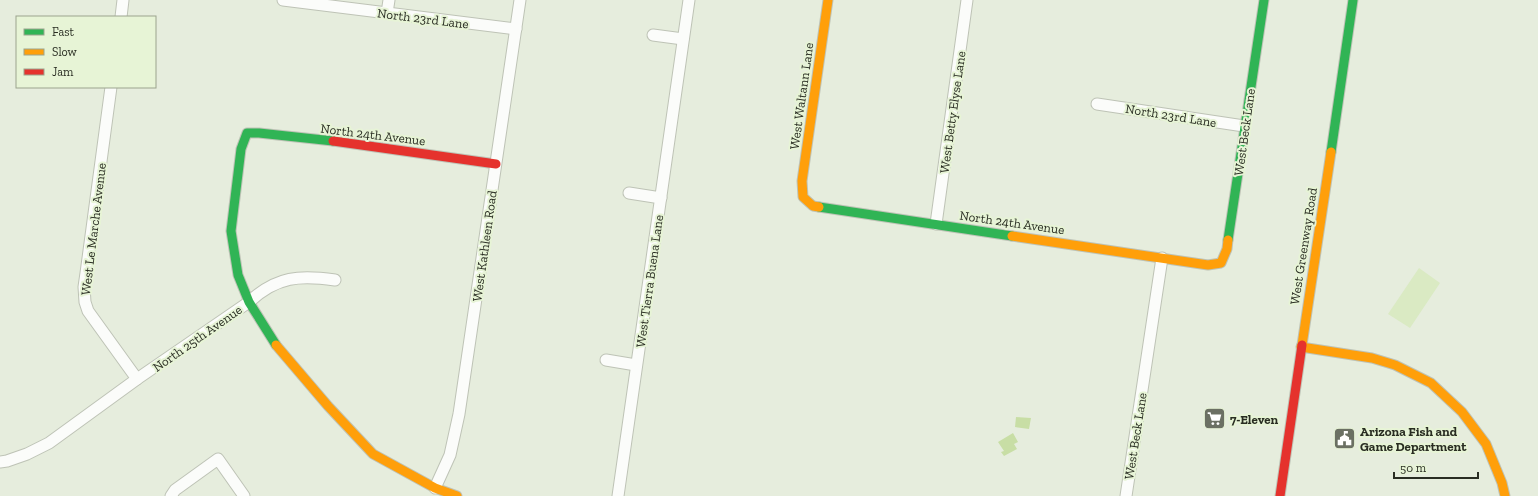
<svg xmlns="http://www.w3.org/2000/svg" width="1538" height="496" viewBox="0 0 1538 496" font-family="'Zilla Slab',serif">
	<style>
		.green { fill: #daeac3 }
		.water { fill: #c8dea5 }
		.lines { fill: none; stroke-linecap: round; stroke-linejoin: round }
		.street-casing { stroke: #bec3b6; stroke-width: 13 }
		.fast-casing { stroke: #bec3b6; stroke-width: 11 }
		.slow-casing { stroke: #bec3b6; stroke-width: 11 }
		.jam-casing { stroke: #bec3b6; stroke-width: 11 }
		.street { stroke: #fbfcfa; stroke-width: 11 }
		.fast { stroke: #30b455; stroke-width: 9 }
		.slow { stroke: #ff9f0a; stroke-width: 9 }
		.jam { stroke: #e5322d; stroke-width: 9 }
		.labels { text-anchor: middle; stroke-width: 4; stroke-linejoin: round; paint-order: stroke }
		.street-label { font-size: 13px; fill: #292d22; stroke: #e7f4d6 }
		.poi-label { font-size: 13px; font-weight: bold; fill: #292d22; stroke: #e7f4d6; text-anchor: start }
	</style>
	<rect width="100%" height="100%" fill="#e6eddd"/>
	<polygon class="green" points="1419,268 1440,283 1410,328 1388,314"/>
	<g class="water">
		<polygon points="1016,417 1031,418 1029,429 1015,427"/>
		<polygon points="1013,433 1018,442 1014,444 1017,449 1004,456 1001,452 1004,451 998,442"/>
	</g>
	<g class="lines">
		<defs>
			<g id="street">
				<polyline points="283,0 516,29"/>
				<polyline points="387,13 389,0"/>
				<polyline points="121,17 123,0"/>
				<polyline points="653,35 683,39"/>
				<polyline points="111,87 86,273 84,287 85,302 88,311 137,379"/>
				<polyline points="1097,104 1244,126"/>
				<polyline points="629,193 661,198"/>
				<polyline points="936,224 967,0"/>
				<polyline points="606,360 636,365"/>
				<path d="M0,462L7,461L27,454L49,443L137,379L249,302C277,276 300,275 335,280"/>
				<polyline points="435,488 450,455 459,414 520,0"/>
				<polyline points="171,496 175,490 218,459 244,496"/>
				<polyline points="618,496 689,0"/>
				<polyline points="1126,496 1162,258"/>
			</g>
			<g id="fast">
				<polyline points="1331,152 1353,0"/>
				<polyline points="819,207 1012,236"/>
				<polyline points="1228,240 1264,0"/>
				<polyline points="276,345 249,302 238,275 231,231 241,149 247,133 259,133 333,141"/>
			</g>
			<g id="slow">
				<polyline points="819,207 813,206 803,197 802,181 828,0"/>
				<polyline points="1012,236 1208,265 1221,263 1227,249 1228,240"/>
				<polyline points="276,345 328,406 373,454 435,488 457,496"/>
				<polyline points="1302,345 1331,152"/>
				<polyline points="1301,347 1372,358 1395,365 1431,383 1462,412 1486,444 1502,483 1505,496"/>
			</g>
			<g id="jam">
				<polyline points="333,141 496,164"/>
				<polyline points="1280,496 1302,345"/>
			</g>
		</defs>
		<use href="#street" class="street-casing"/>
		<use href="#fast" class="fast-casing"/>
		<use href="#slow" class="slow-casing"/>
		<use href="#jam" class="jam-casing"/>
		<use href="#street" class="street"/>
		<use href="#fast" class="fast"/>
		<use href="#slow" class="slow"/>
		<use href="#jam" class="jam"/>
	</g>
	<defs>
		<symbol id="supermarket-square" viewBox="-11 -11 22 22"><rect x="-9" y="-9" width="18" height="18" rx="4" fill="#6b7063" stroke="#e7f4d6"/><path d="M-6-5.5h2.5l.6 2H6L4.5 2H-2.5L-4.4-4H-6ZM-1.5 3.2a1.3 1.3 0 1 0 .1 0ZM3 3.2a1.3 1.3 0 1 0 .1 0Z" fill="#fff"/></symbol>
		<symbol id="civic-square" viewBox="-11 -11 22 22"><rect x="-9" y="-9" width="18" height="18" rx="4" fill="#6b7063" stroke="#e7f4d6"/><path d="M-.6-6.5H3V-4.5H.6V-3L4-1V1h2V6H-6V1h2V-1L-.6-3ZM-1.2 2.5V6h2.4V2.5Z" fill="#fff"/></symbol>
	</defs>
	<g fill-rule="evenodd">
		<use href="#supermarket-square" x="1202" y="406" width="25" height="25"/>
		<use href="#civic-square" x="1332" y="426" width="25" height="25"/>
	</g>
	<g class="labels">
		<g class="street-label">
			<text transform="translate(423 18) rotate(7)" y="5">North 23rd Lane</text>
			<text transform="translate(801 96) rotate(-82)" y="5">West Waltann Lane</text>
			<text transform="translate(952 112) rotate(-82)" y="5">West Betty Elyse Lane</text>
			<text transform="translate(1171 115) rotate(9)" y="5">North 23rd Lane</text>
			<text transform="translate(1244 132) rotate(-82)" y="5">West Beck Lane</text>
			<text transform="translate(373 134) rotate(7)" y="5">North 24th Avenue</text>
			<text transform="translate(1012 222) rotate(8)" y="5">North 24th Avenue</text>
			<text transform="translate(93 229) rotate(-83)" y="5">West Le Marche Avenue</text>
			<text transform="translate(484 246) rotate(-82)" y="5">West Kathleen Road</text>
			<text transform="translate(1303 246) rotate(-81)" y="5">West Greenway Road</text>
			<text transform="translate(649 281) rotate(-82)" y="5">West Tierra Buena Lane</text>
			<text transform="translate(197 338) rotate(-35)" y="5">North 25th Avenue</text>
			<text transform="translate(1135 436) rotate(-81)" y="5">West Beck Lane</text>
		</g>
		<g class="poi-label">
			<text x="1230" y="424">7-Eleven</text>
			<text x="1360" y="436">Arizona Fish and<tspan x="1360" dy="15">Game Department</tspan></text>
		</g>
	</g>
	<rect x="16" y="16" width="140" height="72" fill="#e7f4d6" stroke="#9ba48e"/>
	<rect x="24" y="29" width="20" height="6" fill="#30b455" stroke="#9ba48e"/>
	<text x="52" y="36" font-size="12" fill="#292d22">Fast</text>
	<rect x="24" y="49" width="20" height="6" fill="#ff9f0a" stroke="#9ba48e"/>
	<text x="52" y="56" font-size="12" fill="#292d22">Slow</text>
	<rect x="24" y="69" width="20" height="6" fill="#e5322d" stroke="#9ba48e"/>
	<text x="52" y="76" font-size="12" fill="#292d22">Jam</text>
	<path d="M1394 472v6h84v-6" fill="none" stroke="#292d22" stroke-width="2"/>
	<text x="1400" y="472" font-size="12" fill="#292d22" stroke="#e7f4d6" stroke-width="3" paint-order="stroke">50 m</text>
</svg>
